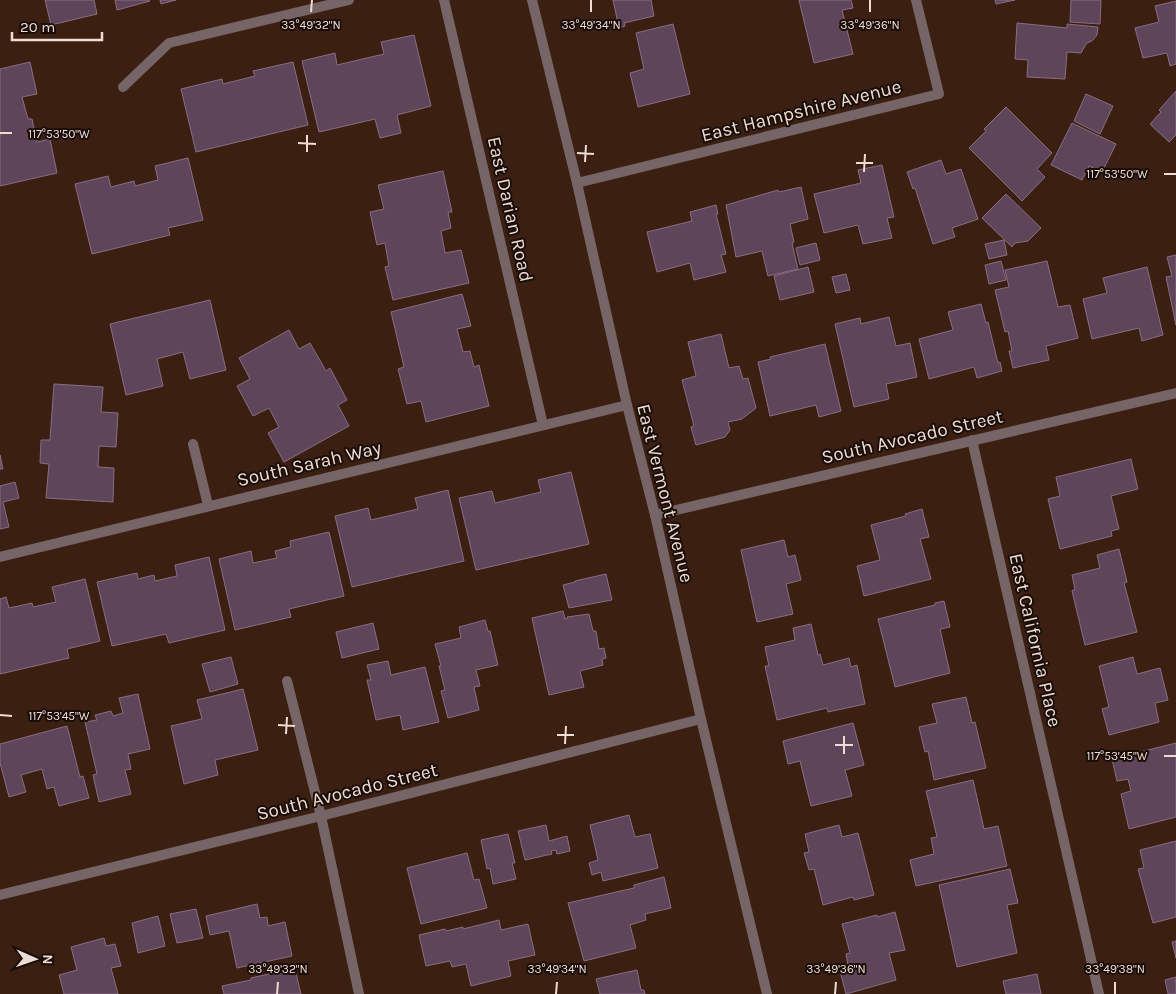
<svg xmlns="http://www.w3.org/2000/svg" width="1176" height="994" viewBox="0 0 1176 994" font-family="Karla,sans-serif">
	<style>
		.building { fill: #5f4559; stroke: #896d83 }
		.lines { fill: none; stroke-linecap: round; stroke-linejoin: round }
		.minor { stroke: #756566; stroke-width: 10 }
		.tertiary { stroke: #756566; stroke-width: 10 }
		.ticks { fill: none; stroke: #eedbd2; stroke-width: 2 }
		.labels { text-anchor: middle; stroke-width: 4; stroke-linejoin: round; paint-order: stroke }
		.street-label { font-size: 19px; fill: #eedbd2; stroke: #190e07 }
		.ticks-label { font-size: 12px; text-anchor: middle; fill: #eedbd2; stroke: #190e07; stroke-width: 4; stroke-linejoin: round; paint-order: stroke }
	</style>
	<rect width="100%" height="100%" fill="#3b2012"/>
	<g class="building">
		<polygon points="45,0 94,0 97,14 51,25"/>
		<polygon points="115,0 149,0 150,1 117,10"/>
		<polygon points="160,0 176,0 161,4"/>
		<polygon points="613,0 651,0 654,16 624,23 625,26 619,28"/>
		<polygon points="799,0 851,0 853,8 842,10 853,54 814,63"/>
		<polygon points="995,0 1015,0 996,4"/>
		<polygon points="1071,0 1101,0 1100,24 1070,22"/>
		<polygon points="1176,1 1176,64 1170,66 1167,53 1143,58 1135,28 1159,22 1155,6"/>
		<polygon points="1017,23 1067,28 1067,24 1098,27 1097,35 1093,40 1086,44 1081,53 1067,52 1065,79 1027,77 1028,60 1015,59"/>
		<polygon points="673,24 690,94 638,107 630,73 644,69 636,33"/>
		<polygon points="414,35 431,106 397,115 401,133 380,138 375,119 319,132 302,61 335,53 337,65 384,54 381,42"/>
		<polygon points="30,62 37,94 22,97 28,119 32,119 37,142 50,139 57,173 0,186 0,69"/>
		<polygon points="293,62 308,125 196,152 181,89 222,79 223,84 255,76 253,71"/>
		<polygon points="1176,91 1176,135 1169,142 1150,124 1161,112 1159,110"/>
		<polygon points="1086,94 1113,106 1100,134 1074,121"/>
		<polygon points="1006,107 1052,153 1037,169 1045,177 1022,201 969,148 986,131 984,129"/>
		<polygon points="1072,123 1116,144 1102,172 1089,166 1082,180 1051,165"/>
		<polygon points="188,158 203,220 168,228 170,235 92,254 75,184 108,176 111,187 134,181 135,186 158,180 155,166"/>
		<polygon points="941,160 946,174 961,169 978,219 952,228 955,237 933,244 915,188 913,189 907,172"/>
		<polygon points="882,165 894,217 887,218 892,238 863,244 858,225 824,233 814,194 861,183 858,170"/>
		<polygon points="443,171 452,212 448,212 451,228 441,231 445,253 461,250 469,283 393,300 385,267 389,266 385,243 377,245 370,212 384,209 378,185"/>
		<polygon points="801,187 808,219 790,224 794,242 792,243 798,269 768,276 762,251 736,257 726,205 778,190 779,192"/>
		<polygon points="1006,194 1041,228 1028,241 1015,243 1012,247 982,218"/>
		<polygon points="716,205 718,214 716,214 726,254 721,255 726,272 694,280 690,263 657,272 647,232 692,221 690,212"/>
		<polygon points="1004,240 1007,255 989,259 985,244"/>
		<polygon points="816,243 820,260 800,265 796,248"/>
		<polygon points="1176,255 1176,325 1166,277 1172,276 1167,257"/>
		<polygon points="1001,261 1006,280 989,284 985,265"/>
		<polygon points="1047,261 1058,307 1070,305 1078,338 1046,346 1049,360 1013,368 1009,351 1012,351 1008,331 1005,332 995,290 1009,287 1005,270"/>
		<polygon points="808,267 814,292 780,300 774,276"/>
		<polygon points="1147,267 1163,335 1142,341 1139,328 1092,339 1083,299 1107,293 1103,278"/>
		<polygon points="846,274 850,290 836,293 832,277"/>
		<polygon points="462,294 471,326 457,329 463,352 470,351 474,367 479,365 489,406 426,422 421,401 407,404 398,369 404,367 391,312"/>
		<polygon points="210,300 226,370 190,379 183,352 157,359 163,386 126,395 110,324"/>
		<polygon points="981,304 986,323 988,322 998,363 1000,362 1002,371 977,378 974,367 929,379 919,339 953,330 948,312"/>
		<polygon points="889,317 896,346 910,343 917,377 886,384 889,399 854,407 835,324 860,318 861,324"/>
		<polygon points="289,330 299,349 310,343 326,371 330,368 347,400 338,405 349,426 284,462 268,433 279,427 269,408 253,416 237,386 250,379 239,358"/>
		<polygon points="721,334 729,368 739,366 743,379 748,378 756,408 742,419 728,422 730,430 725,437 696,445 691,427 694,426 682,380 696,376 688,342"/>
		<polygon points="825,344 841,411 819,417 816,405 770,416 758,362 771,359 770,357"/>
		<polygon points="54,384 103,387 101,412 118,413 116,447 99,446 98,467 114,468 113,502 46,498 49,464 40,463 41,440 50,440"/>
		<polygon points="0,455 3,469 0,469"/>
		<polygon points="1131,459 1138,489 1111,496 1119,529 1111,531 1112,536 1060,549 1048,499 1060,496 1056,477"/>
		<polygon points="571,472 589,544 476,570 459,498 492,491 495,503 541,492 538,480"/>
		<polygon points="15,482 19,498 3,502 9,527 0,529 0,486"/>
		<polygon points="448,490 464,561 352,587 335,516 368,508 371,520 418,509 415,498"/>
		<polygon points="922,509 929,537 920,539 931,579 864,596 857,566 880,560 871,525 906,516 905,514"/>
		<polygon points="329,532 344,596 289,609 291,617 235,630 219,559 251,551 253,563 277,558 275,551 291,547 290,541"/>
		<polygon points="784,540 788,557 795,555 801,580 786,584 793,614 757,622 741,550"/>
		<polygon points="1119,549 1127,582 1124,583 1137,632 1085,645 1072,591 1075,589 1072,575 1100,568 1097,555"/>
		<polygon points="209,557 225,630 169,643 166,634 112,646 97,582 137,573 138,579 154,575 155,581 177,576 175,565"/>
		<polygon points="606,574 612,600 569,608 563,585 575,582 575,581"/>
		<polygon points="85,579 100,641 67,649 69,658 0,674 0,599 6,597 9,608 32,603 33,607 56,602 52,587"/>
		<polygon points="944,601 950,627 940,629 950,673 895,687 878,619 935,605 935,603"/>
		<polygon points="563,611 565,619 568,618 567,617 589,614 593,631 596,631 599,649 604,648 606,658 602,659 603,665 580,671 584,687 549,695 532,618"/>
		<polygon points="485,620 488,631 490,631 498,665 476,670 480,686 474,687 479,710 448,718 441,691 445,690 439,666 441,666 435,644 461,638 459,627"/>
		<polygon points="373,623 379,649 342,658 336,632"/>
		<polygon points="811,624 818,655 820,654 823,665 849,658 851,667 857,665 865,704 828,712 827,708 777,720 765,666 769,666 765,647 795,640 793,628"/>
		<polygon points="231,657 238,684 210,692 202,664"/>
		<polygon points="1133,657 1137,674 1160,668 1168,700 1155,703 1159,722 1109,735 1102,709 1109,707 1099,666"/>
		<polygon points="388,661 391,675 425,667 439,722 403,730 400,715 376,720 367,680 371,680 367,665"/>
		<polygon points="243,689 258,750 215,760 218,775 184,784 171,726 202,719 197,700"/>
		<polygon points="138,694 150,749 128,754 131,769 125,770 131,794 99,802 93,775 97,774 85,722 97,720 95,715 111,711 113,716 123,713 119,698"/>
		<polygon points="966,697 972,723 975,722 986,768 934,780 928,751 925,752 919,727 937,723 932,704"/>
		<polygon points="853,723 864,765 845,770 852,796 811,806 800,761 788,764 783,741"/>
		<polygon points="67,726 80,777 83,776 89,798 59,806 54,787 47,789 42,769 21,775 26,792 9,797 0,763 0,744"/>
		<polygon points="1176,743 1176,817 1129,829 1121,794 1131,791 1128,779 1117,781 1112,759"/>
		<polygon points="973,780 984,829 998,826 1007,866 916,886 910,860 934,854 931,838 937,837 926,791"/>
		<polygon points="629,815 635,837 650,834 658,868 603,881 601,872 592,875 589,863 598,860 590,825"/>
		<polygon points="546,825 549,841 567,836 570,851 557,854 556,850 551,851 552,854 525,860 518,831"/>
		<polygon points="839,825 842,837 858,833 874,895 854,900 853,897 823,905 814,869 809,870 804,853 809,852 805,834"/>
		<polygon points="508,834 515,863 512,863 516,879 493,884 490,868 487,869 481,840"/>
		<polygon points="1176,841 1176,917 1153,923 1138,869 1144,868 1140,850"/>
		<polygon points="467,853 474,880 479,879 487,908 421,924 407,868"/>
		<polygon points="1010,869 1018,903 1007,905 1017,953 957,967 939,885"/>
		<polygon points="664,877 671,908 645,914 646,920 630,925 636,948 584,961 568,903 634,888 634,885"/>
		<polygon points="257,904 260,918 267,917 268,926 285,922 292,956 237,968 229,931 210,935 206,916"/>
		<polygon points="196,909 203,938 177,943 170,914"/>
		<polygon points="895,912 905,950 889,953 896,980 846,994 839,967 848,965 846,954 850,953 842,924 877,915 877,917"/>
		<polygon points="158,916 165,946 138,953 132,923"/>
		<polygon points="499,920 501,930 528,924 535,955 508,961 511,976 471,986 466,964 452,967 450,961 426,966 419,935 445,929 446,931 463,927 463,929"/>
		<polygon points="104,938 106,946 115,944 121,966 111,968 118,994 64,994 59,975 77,970 71,947"/>
		<polygon points="1176,941 1176,958 1172,942"/>
		<polygon points="294,965 301,994 224,994 222,986 251,980 251,978 269,974 268,971"/>
		<polygon points="637,970 641,990 644,990 645,994 600,994 596,979"/>
		<polygon points="1037,974 1041,994 1006,994 1003,981"/>
		<polygon points="1176,977 1176,994 1168,994 1165,980"/>
	</g>
	<g class="lines">
		<g class="minor">
			<polyline points="444,0 543,425"/>
			<polyline points="123,87 169,43 349,0"/>
			<polyline points="577,183 939,94 916,0"/>
			<polyline points="972,440 1099,994"/>
			<polyline points="193,444 208,505"/>
			<polyline points="655,515 1176,393"/>
			<polyline points="0,557 627,405"/>
			<polyline points="287,681 321,816 359,994"/>
			<polyline points="0,895 321,816 701,719"/>
		</g>
		<polyline class="tertiary" points="532,0 577,183 627,405 655,515 701,719 767,994"/>
	</g>
	<path class="ticks" d="M311,12L312,0M591,12V0M870,12V0M0,133H12M298,143L316,144M307,152V135M577,153L594,154M585,162L586,145M856,163H873M864,172L865,154M1164,174H1176M0,715L12,716M278,725L295,726M286,734L287,717M557,735H574M565,744L566,726M835,745H853M844,754V736M1164,756H1176M277,994L278,982M556,994L557,982M835,994L836,982M1115,994V982"/>
	<g class="labels">
		<g class="street-label">
			<text transform="translate(801 110) rotate(-14)" y="7">East Hampshire Avenue</text>
			<text transform="translate(511 209) rotate(77)" y="7">East Darian Road</text>
			<text transform="translate(912 436) rotate(-13)" y="7">South Avocado Street</text>
			<text transform="translate(309 463) rotate(-13)" y="7">South Sarah Way</text>
			<text transform="translate(666 493) rotate(76)" y="7">East Vermont Avenue</text>
			<text transform="translate(1036 640) rotate(77)" y="7">East California Place</text>
			<text transform="translate(347 791) rotate(-14)" y="7">South Avocado Street</text>
		</g>
	</g>
	<g class="ticks-label">
		<text x="311" y="29">33°49'32"N</text>
		<text x="591" y="29">33°49'34"N</text>
		<text x="870" y="29">33°49'36"N</text>
		<text x="59" y="138">117°53'50"W</text>
		<text x="1117" y="178">117°53'50"W</text>
		<text x="59" y="720">117°53'45"W</text>
		<text x="1117" y="760">117°53'45"W</text>
		<text x="278" y="973">33°49'32"N</text>
		<text x="557" y="973">33°49'34"N</text>
		<text x="836" y="973">33°49'36"N</text>
		<text x="1115" y="973">33°49'38"N</text>
	</g>
	<g transform="translate(35 959) rotate(92)" stroke="#190e07" stroke-width="4" paint-order="stroke">
	<path d="M0-4L9 19L0 12L-9 19Z" fill="#eedbd2"/>
	<text y="-8" font-size="14" font-weight="bold" text-anchor="middle" fill="#eedbd2">N</text>
	</g>
	<path d="M12 32v8h90v-8" fill="none" stroke="#eedbd2" stroke-width="2.5"/>
	<text x="20" y="32" font-size="15" fill="#eedbd2" stroke="#190e07" stroke-width="4" paint-order="stroke">20 m</text>
</svg>
